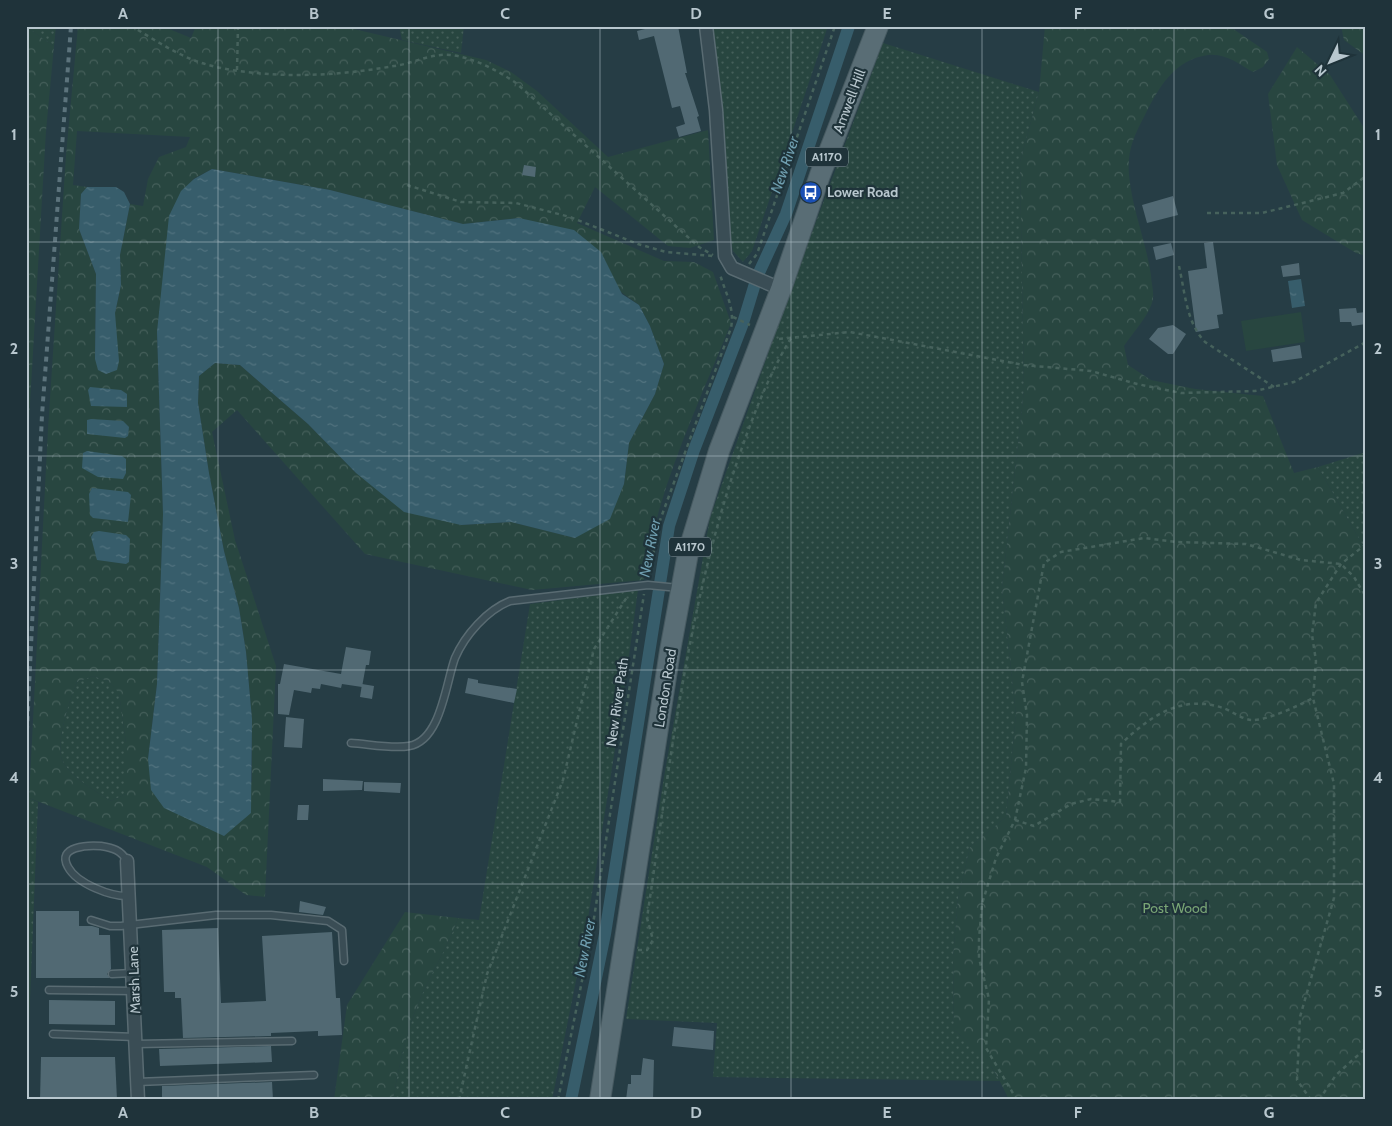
<svg xmlns="http://www.w3.org/2000/svg" width="1392" height="1126" viewBox="0 0 1392 1126" font-family="Cabin,sans-serif">
	<style>
		.grass { fill: url(#grass-dots) }
		.forest { fill: url(#forest-crowns); fill-rule: evenodd }
		.pitch { fill: #284640 }
		.water { fill: url(#water-ripples) }
		.lines { fill: none; stroke-linecap: round; stroke-linejoin: round }
		.canal { stroke: #375d6b; stroke-width: 12 }
		.building { fill: #516973 }
		.lane-casing { stroke: #596b72; stroke-width: 9 }
		.street-casing { stroke: #596b72; stroke-width: 15 }
		.primary-casing { stroke: #475a61; stroke-width: 22 }
		.path { stroke: #46625c; stroke-width: 2.5; stroke-dasharray: 4 4; stroke-linecap: butt }
		.lane { stroke: #3a4d55; stroke-width: 6 }
		.street { stroke: #3a4d55; stroke-width: 12 }
		.primary { stroke: #596d75; stroke-width: 20 }
		.rail { stroke: #5c737c; stroke-width: 4; stroke-dasharray: 5 5; stroke-linecap: butt }
		.grid { fill: none; stroke: #b8c7ce; stroke-width: 1; stroke-opacity: 0.55 }
		.labels { text-anchor: middle; stroke-width: 4.5; stroke-linejoin: round; paint-order: stroke }
		.shield { fill: #1f333a; stroke: #8a9ba2; stroke-width: 1 }
		.shield-label { font-size: 12px; font-weight: bold; fill: #b8c7ce }
		.street-label { font-size: 14px; fill: #b8c7ce; stroke: #1f333a }
		.poi-label { font-size: 14px; font-weight: bold; fill: #b8c7ce; stroke: #1f333a; text-anchor: start }
		.park-label { font-size: 14px; fill: #79a575; stroke: #1f333a }
		.water-label { font-size: 15px; font-style: italic; fill: #6f9eaf; stroke: #1f333a }
		.neatline { fill: none; stroke: #b8c7ce; stroke-width: 2 }
		.grid-label { font-size: 16px; text-anchor: middle; font-weight: bold; fill: #b8c7ce }
	</style>
	<defs>
		<pattern id="grass-dots" width="8" height="8" patternUnits="userSpaceOnUse" patternTransform="scale(1.25)"><rect width="8" height="8" fill="#284640"/><path d="M2 2h.1M6 6h.1" fill="none" stroke="#455f5a" stroke-width="1.8" stroke-linecap="round"/></pattern>
		<pattern id="forest-crowns" width="20" height="18" patternUnits="userSpaceOnUse" patternTransform="scale(1.25)"><rect width="20" height="18" fill="#284640"/><path d="M2 6a3 3 0 1 1 6 0M12 15a3 3 0 1 1 6 0" fill="none" stroke="#455f5a"/></pattern>
		<pattern id="water-ripples" width="26" height="14" patternUnits="userSpaceOnUse" patternTransform="scale(1.25)"><rect width="26" height="14" fill="#375d6b"/><path d="M2 4q2-2 4 0t4 0M15 11q2-2 4 0t4 0" fill="none" stroke="#52737f"/></pattern>
	</defs>
	<rect width="100%" height="100%" fill="#263d45"/>
	<g class="grass">
		<polygon points="56,26 54,46 26,27 26,26"/>
		<polygon points="399,26 464,26 461,53 402,40"/>
		<polygon points="713,26 828,26 752,251 743,262 733,251 731,242"/>
		<polygon points="883,43 1039,92 1020,162 1024,390 1002,588 1016,714 1006,817 970,847 958,899 953,958 954,1030 983,1054 1000,1081 713,1077 717,1023 626,1019 664,777 710,518 793,283"/>
		<polygon points="1366,452 1366,551 1318,467"/>
		<path d="M638,590L623,699L586,931L552,1100H393C399,1065 406,1032 420,999C432,971 448,947 458,918L479,920L530,604Z"/>
		<path d="M93,676L108,681L119,692L126,743V794L111,801C94,790 73,779 63,762C54,746 70,698 77,682Z"/>
		<polygon points="29,798 38,802 26,1100 26,874"/>
	</g>
	<g class="forest">
		<path d="M78,26H162L191,38L196,26H341L486,60L511,72L537,91L608,157L708,130L714,240L690,248L668,246L595,187L577,223L664,261L694,262L713,272L731,323C698,406 656,491 644,580L532,590L365,554L237,410L212,432L235,540L276,666L265,897L246,895L207,867L29,798L48,429L66,155ZM77,131L190,137L186,147L159,157L148,179L143,206L130,204L120,255L121,285L115,313V330L95,359L96,274L79,229L81,194L87,187L73,185ZM212,169L330,190L463,224L519,218L639,305L650,326L664,364L655,394L629,443L624,484L575,538L511,522L461,525L356,473L308,424L240,365L215,363L199,376L198,403L209,473L224,551L239,608L246,652L252,719V782L148,759L157,684L163,514L157,332L193,179ZM93,676L108,681L119,693L126,743V794L111,801C94,790 73,779 63,762C54,747 70,698 77,682Z"/>
		<path d="M1045,26H1229L1267,52L1269,59L1263,67L1253,72C1239,64 1225,53 1208,55C1174,60 1159,87 1145,115C1134,136 1127,150 1129,175C1132,208 1146,242 1151,275C1151,282 1154,291 1153,298C1152,312 1132,334 1124,346L1128,365L1151,380L1195,389L1263,396L1294,473L1318,467L1366,551V1100H1009C993,1064 983,1054 954,1030L953,957L958,899L970,847L1006,817L1016,714L1002,588L1024,390L1020,162L1039,92Z"/>
		<polygon points="1341,26 1366,26 1366,56 1344,40"/>
		<polygon points="26,27 54,46 46,131 26,471"/>
		<polygon points="1297,47 1330,75 1366,131 1366,256 1356,253 1302,220 1277,165 1268,94"/>
		<path d="M405,912L458,918C448,947 432,971 420,999C406,1032 399,1065 393,1100H334L347,1005Z"/>
	</g>
	<polygon class="pitch" points="1301,312 1305,342 1246,351 1241,321"/>
	<g class="water">
		<polygon points="212,169 330,190 463,224 519,218 574,230 601,252 622,294 639,305 650,326 664,364 655,394 629,443 624,484 610,519 575,538 511,522 461,525 404,512 356,473 308,424 240,365 215,363 199,376 198,403 209,473 224,551 239,608 246,652 252,719 251,813 224,836 164,808 151,790 148,759 157,684 163,514 157,332 169,216 181,191 194,179"/>
		<polygon points="87,187 116,187 124,192 130,204 120,255 121,285 115,313 119,361 117,370 106,374 98,370 95,359 96,274 79,229 81,194"/>
		<polygon points="1301,279 1305,306 1292,308 1288,281"/>
		<polygon points="90,387 121,390 127,394 127,407 91,406 88,390"/>
		<polygon points="91,419 123,421 129,427 128,436 125,438 87,434 87,420"/>
		<polygon points="87,451 122,456 126,459 126,473 123,479 98,477 82,468 83,453"/>
		<polygon points="92,488 128,492 131,495 128,522 93,518 90,515 89,494"/>
		<polygon points="99,531 126,535 130,539 129,562 126,564 97,560 91,537 94,532"/>
	</g>
	<g class="lines">
		<polyline class="canal" points="571,1100 605,934 669,526 694,450 743,323 757,277 786,214 849,26"/>
	</g>
	<g class="building">
		<polygon points="657,26 661,26 662,29 678,26 687,73 685,73 699,116 697,117 701,131 679,137 676,127 685,124 680,106 672,108 654,36 639,40 637,31"/>
		<polygon points="524,165 536,167 535,177 522,175"/>
		<polygon points="1173,196 1178,215 1147,223 1142,205"/>
		<polygon points="1213,242 1223,314 1217,315 1219,328 1196,332 1188,271 1207,268 1204,243"/>
		<polygon points="1171,243 1174,255 1156,260 1153,247"/>
		<polygon points="1299,263 1300,275 1283,277 1281,266"/>
		<polygon points="1356,308 1357,313 1366,312 1366,324 1352,326 1351,322 1340,322 1339,309"/>
		<polygon points="1173,325 1186,334 1173,354 1168,354 1149,339 1158,328"/>
		<polygon points="1300,345 1302,358 1273,362 1271,350"/>
		<polygon points="346,647 371,651 369,665 366,665 362,687 342,684 341,688 321,684 320,689 312,688 311,693 294,690 289,715 278,714 278,684 280,684 284,664 341,674"/>
		<polygon points="468,678 478,680 478,683 517,689 514,703 465,693"/>
		<polygon points="362,684 374,686 372,699 360,697"/>
		<polygon points="286,717 304,719 302,748 284,747"/>
		<polygon points="323,779 363,781 362,790 323,791"/>
		<polygon points="364,782 401,783 400,793 364,791"/>
		<polygon points="298,805 309,805 308,820 297,820"/>
		<polygon points="300,901 326,907 323,915 299,912"/>
		<polygon points="36,911 79,911 79,926 92,926 99,928 99,935 110,935 111,969 107,974 110,978 36,978"/>
		<polygon points="218,928 221,1003 266,1001 262,936 332,932 336,998 340,998 342,1035 318,1036 318,1031 271,1033 271,1036 183,1038 181,998 175,998 175,992 164,992 162,930"/>
		<polygon points="49,1000 115,1001 115,1025 49,1024"/>
		<polygon points="674,1027 714,1031 713,1050 672,1046"/>
		<polygon points="271,1046 272,1062 160,1066 159,1049"/>
		<polygon points="41,1057 115,1057 117,1100 40,1100"/>
		<polygon points="643,1058 654,1060 653,1100 626,1100 628,1084 631,1084 631,1075 641,1075"/>
		<polygon points="272,1082 273,1100 162,1100 162,1086"/>
	</g>
	<g class="lines">
		<defs>
			<g id="lane">
				<path d="M351,743C368,744 393,749 409,746C441,741 446,682 455,658C465,635 487,610 510,601L648,585L679,588"/>
				<path d="M127,861C121,850 113,848 101,846C89,845 56,846 68,867C77,884 112,897 129,896"/>
				<polyline points="91,920 110,926 121,926 216,915 271,915 328,921 342,930 344,961"/>
				<polyline points="112,974 133,973"/>
				<polyline points="49,990 134,991"/>
				<polyline points="53,1034 136,1037"/>
				<polyline points="136,1044 292,1041"/>
				<polyline points="137,1082 314,1075"/>
			</g>
			<g id="street">
				<polyline points="706,26 716,110 725,256 732,268 781,289"/>
				<polyline points="127,861 138,1100"/>
			</g>
			<polyline id="primary" points="600,1100 670,651 688,553 719,451 781,289 820,175 878,26"/>
		</defs>
		<use href="#lane" class="lane-casing"/>
		<use href="#street" class="street-casing"/>
		<use href="#primary" class="primary-casing"/>
		<g class="path">
			<path d="M131,26C147,35 163,46 180,54C207,68 239,72 269,74C310,77 354,73 394,66C412,64 431,53 450,55C472,57 497,70 516,83L699,247L713,255"/>
			<polyline points="237,70 238,26"/>
			<polyline points="407,185 461,202 516,203 570,217 638,244 666,252 713,256"/>
			<polyline points="1207,213 1262,213 1343,193 1366,176"/>
			<polyline points="749,264 757,254 835,26"/>
			<path d="M1179,266C1185,292 1186,322 1205,342L1274,387"/>
			<polyline points="733,317 750,325"/>
			<polyline points="779,339 850,332 1024,365 1091,371 1137,384 1181,393 1255,391 1294,382 1366,342"/>
			<path d="M649,577L659,523L731,328C735,307 725,293 720,274"/>
			<path d="M1015,820L1034,826L1071,804L1091,799L1120,802L1121,744C1150,716 1182,694 1223,708C1232,711 1243,720 1252,720C1266,721 1300,705 1313,698"/>
			<path d="M638,950H647L653,940L647,918C669,770 686,620 732,477C748,429 765,381 791,338"/>
			<polyline points="459,1100 487,974 563,780 594,649 627,597"/>
			<polyline points="558,1100 592,931 644,594"/>
			<polyline points="1017,1100 986,1048 989,999 979,958 979,939 982,904 996,858 1015,820 1026,768 1027,715 1022,682 1044,563 1061,552 1144,538 1177,542 1246,544 1301,560 1341,564 1354,577 1366,597"/>
			<polyline points="1311,1100 1297,1080 1300,1017 1334,898 1334,784 1313,698 1316,661 1312,635 1316,603 1341,564 1366,544"/>
			<polyline points="1319,1100 1336,1075 1366,1048"/>
		</g>
		<use href="#lane" class="lane"/>
		<use href="#street" class="street"/>
		<use href="#primary" class="primary"/>
		<polyline class="rail" points="26,751 42,415 71,26"/>
	</g>
	<path class="grid" d="M218,26V1100M409,26V1100M600,26V1100M791,26V1100M982,26V1100M1174,26V1100M26,242H1366M26,456H1366M26,670H1366M26,884H1366"/>
	<defs>
		<symbol id="bus-disc" viewBox="-11 -11 22 22"><circle r="9.5" fill="#1a4fb4" stroke="#1f333a"/><path d="M-5-6H5V4H4V6H2V4H-2V6H-4V4H-5ZM-3.5-4V0h7V-4ZM-3.5 1.2v1.5H-2V1.2ZM2 1.2v1.5H3.5V1.2Z" fill="#fff"/></symbol>
	</defs>
	<g fill-rule="evenodd">
		<use href="#bus-disc" x="798" y="180" width="25" height="25"/>
	</g>
	<g class="labels">
		<g class="shield">
			<rect x="806" y="147.5" width="42" height="19" rx="4"/>
			<rect x="669" y="537.5" width="42" height="19" rx="4"/>
		</g>
		<g class="shield-label">
			<text x="827" y="161">A1170</text>
			<text x="690" y="551">A1170</text>
		</g>
		<g class="street-label">
			<text transform="translate(849 101) rotate(-69)" y="5">Amwell Hill</text>
			<text transform="translate(665 688) rotate(-81)" y="5">London Road</text>
			<text transform="translate(617 702) rotate(-82)" y="5">New River Path</text>
			<text transform="translate(134 980) rotate(-92)" y="5">Marsh Lane</text>
		</g>
		<g class="poi-label">
			<text x="827" y="197">Lower Road</text>
		</g>
		<g class="park-label">
			<text x="1175" y="913">Post Wood</text>
		</g>
		<g class="water-label">
			<text transform="translate(785 165) rotate(-71)" y="5">New River</text>
			<text transform="translate(650 548) rotate(-79)" y="5">New River</text>
			<text transform="translate(585 948) rotate(-79)" y="5">New River</text>
		</g>
	</g>
	<rect width="1392" height="1126" fill="none" stroke="#1f333a" stroke-width="55"/>
	<g transform="translate(1330 62) rotate(227)" stroke="#1f333a" stroke-width="4" paint-order="stroke">
	<path d="M0-4L9 19L0 12L-9 19Z" fill="#b8c7ce"/>
	<text y="-8" font-size="14" font-weight="bold" text-anchor="middle" fill="#b8c7ce">N</text>
	</g>
	<rect x="28" y="28" width="1336" height="1070" class="neatline"/>
	<g class="grid-label">
		<text x="123" y="19">A</text>
		<text x="314" y="19">B</text>
		<text x="505" y="19">C</text>
		<text x="696" y="19">D</text>
		<text x="887" y="19">E</text>
		<text x="1078" y="19">F</text>
		<text x="1269" y="19">G</text>
		<text x="14" y="140">1</text>
		<text x="1378" y="140">1</text>
		<text x="14" y="354">2</text>
		<text x="1378" y="354">2</text>
		<text x="14" y="569">3</text>
		<text x="1378" y="569">3</text>
		<text x="14" y="783">4</text>
		<text x="1378" y="783">4</text>
		<text x="14" y="997">5</text>
		<text x="1378" y="997">5</text>
		<text x="123" y="1118">A</text>
		<text x="314" y="1118">B</text>
		<text x="505" y="1118">C</text>
		<text x="696" y="1118">D</text>
		<text x="887" y="1118">E</text>
		<text x="1078" y="1118">F</text>
		<text x="1269" y="1118">G</text>
	</g>
</svg>
